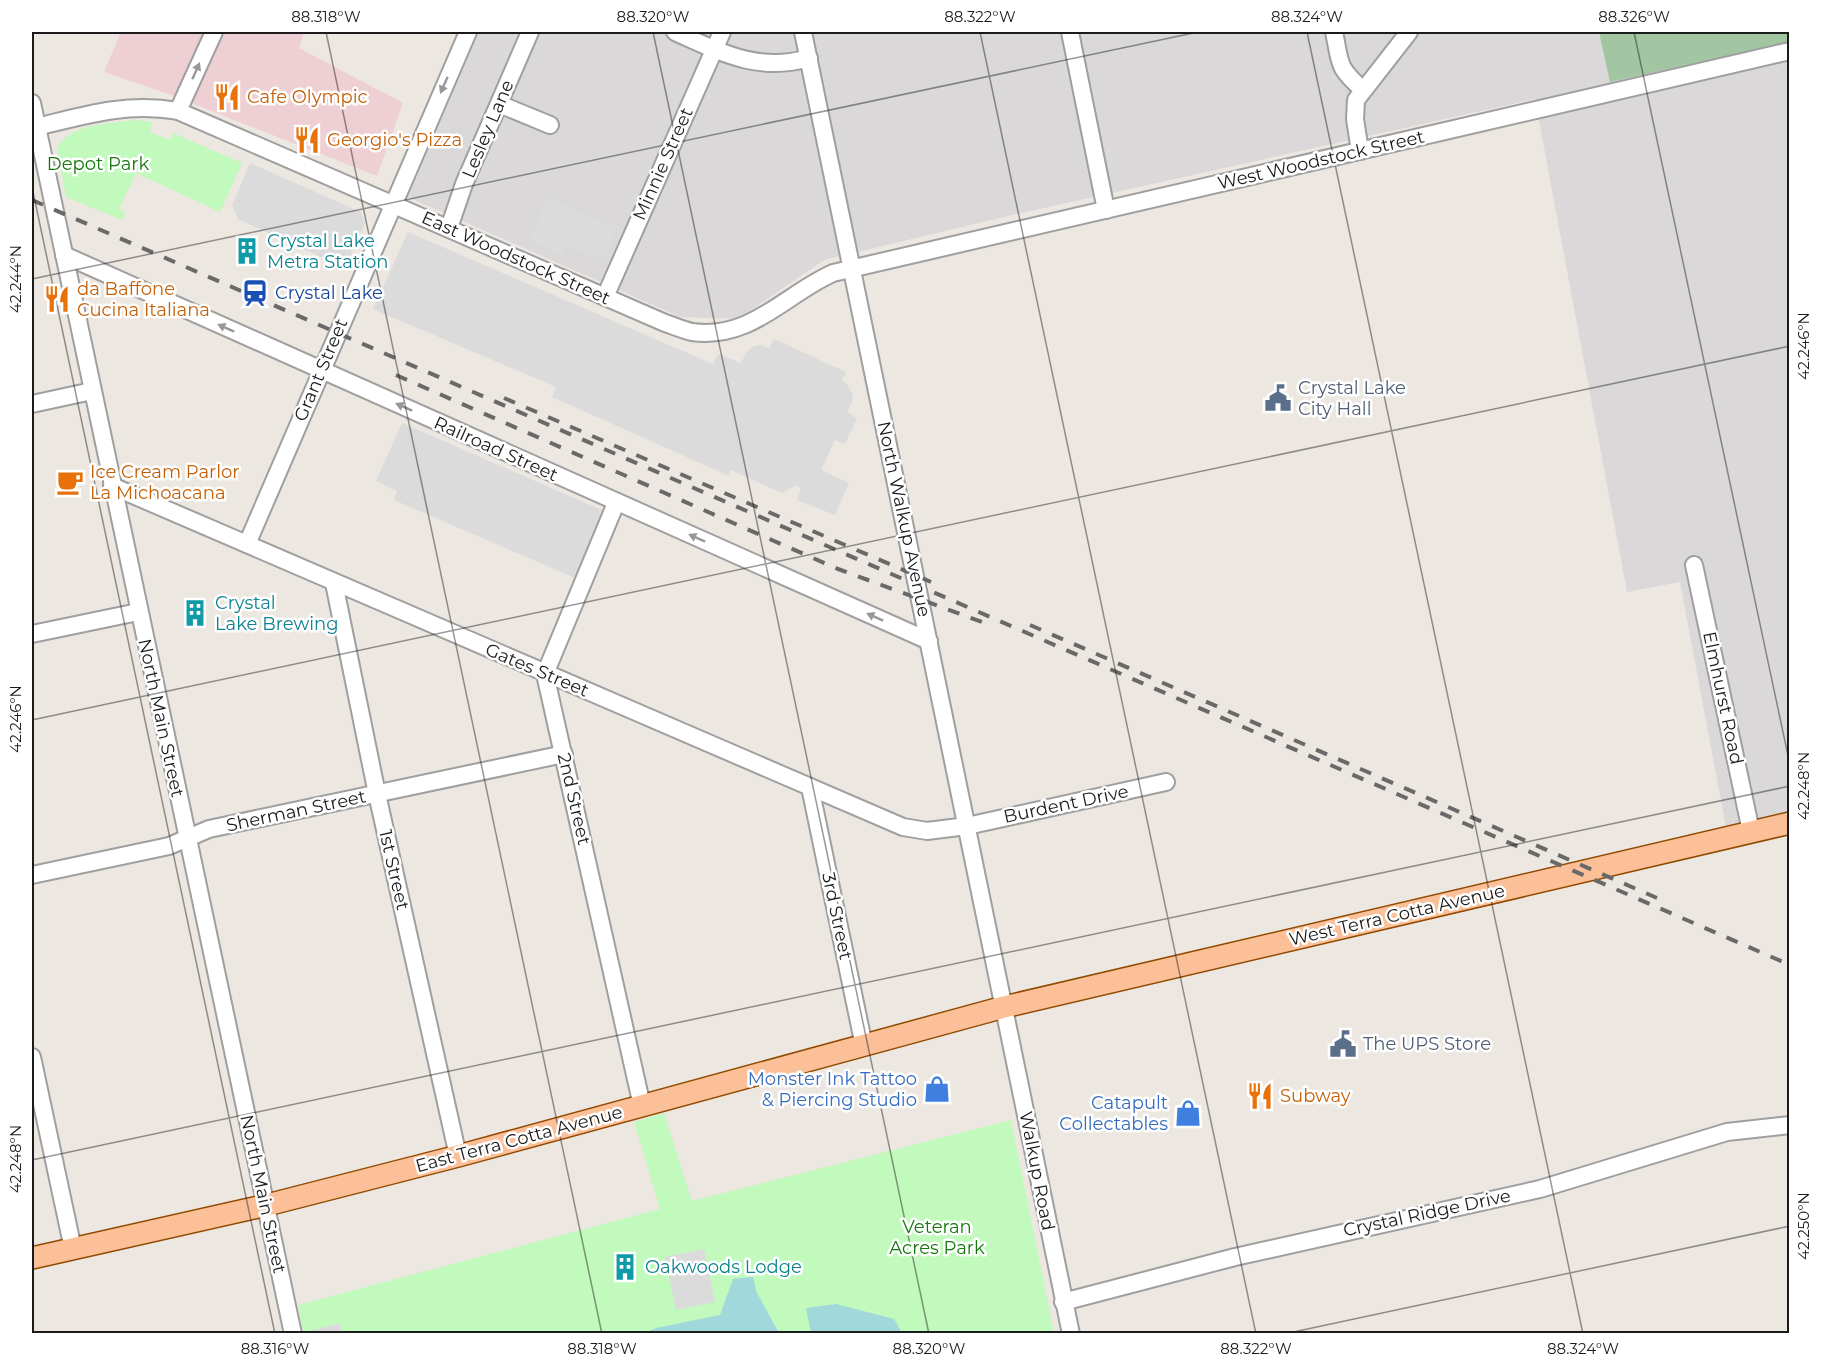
<svg xmlns="http://www.w3.org/2000/svg" width="1821" height="1365" viewBox="0 0 1821 1365" font-family="Montserrat,sans-serif">
	<style>
		.residential { fill: #dad8d9 }
		.commercial { fill: #eecfd3 }
		.cemetery { fill: #a3c6a2 }
		.park { fill: #c2f9bc }
		.parking { fill: #dbdbdb }
		.water { fill: #a1d8db }
		.lines { fill: none; stroke-linecap: round; stroke-linejoin: round }
		.minor-casing { stroke: #9f9f9f; stroke-width: 20 }
		.major-casing { stroke: #924a01; stroke-width: 24 }
		.minor { stroke: #fff; stroke-width: 16 }
		.major { stroke: #fbc098; stroke-width: 21 }
		.rail { stroke: #696969; stroke-width: 4; stroke-dasharray: 12 12; stroke-linecap: butt }
		.oneway { fill: #989898 }
		.ticks { fill: none; stroke: #1b1b1b; stroke-width: 1.5; stroke-opacity: 0.45 }
		.labels { text-anchor: middle; stroke-width: 5; stroke-linejoin: round; paint-order: stroke }
		.food-label { font-size: 18px; fill: #c56008; stroke: #fff; text-anchor: start }
		.street-label { font-size: 18px; fill: #1b1b1b; stroke: #fff }
		.park-label { font-size: 18px; fill: #15770c; stroke: #fff }
		.culture-label { font-size: 18px; fill: #0d838f; stroke: #fff; text-anchor: start }
		.transit-label { font-size: 18px; fill: #164399; stroke: #fff; text-anchor: start }
		.service-label { font-size: 18px; fill: #4e5e75; stroke: #fff; text-anchor: start }
		.shop-label { font-size: 18px; fill: #366cbe; stroke: #fff; text-anchor: end }
		.neatline { fill: none; stroke: #1b1b1b; stroke-width: 2 }
		.ticks-label { font-size: 15px; text-anchor: middle; fill: #1b1b1b }
	</style>
	<rect width="100%" height="100%" fill="#ede7e1"/>
	<polygon class="residential" points="479,32 1789,32 1789,813 1726,827 1680,582 1627,592 1535,99 1008,216 824,260 738,319 680,317 408,197"/>
	<polygon class="commercial" points="121,32 304,32 299,48 403,103 377,176 171,95 104,72"/>
	<polygon class="cemetery" points="1599,32 1789,32 1789,42 1610,82"/>
	<g class="park">
		<path d="M137,120L152,122L150,132L170,140L173,133L242,163L220,212L136,173L119,209L125,212L122,220L66,197L57,149C68,123 112,123 137,120Z"/>
		<polygon points="664,1113 692,1201 1011,1120 1054,1333 303,1334 298,1305 660,1209 634,1122"/>
	</g>
	<g class="parking">
		<polygon points="250,163 361,212 365,223 349,259 341,257 345,268 238,219 232,205"/>
		<polygon points="547,198 617,228 603,261 566,246 562,255 529,241"/>
		<polygon points="408,232 713,364 718,354 741,363 746,353 754,346 761,345 769,348 774,339 846,372 842,380 847,384 853,395 852,402 847,412 857,418 845,444 835,440 821,470 849,483 835,515 797,500 801,489 797,485 782,493 731,470 729,476 552,397 556,387 373,309"/>
		<polygon points="402,423 604,511 575,578 394,500 397,491 376,481"/>
		<polygon points="704,1249 715,1302 676,1310 665,1257"/>
		<polygon points="340,1323 342,1333 303,1333"/>
	</g>
	<g class="water">
		<polygon points="753,1277 756,1291 779,1333 645,1333 656,1328 720,1315 733,1279"/>
		<polygon points="836,1304 894,1319 902,1333 811,1333 806,1308"/>
	</g>
	<g class="lines">
		<defs>
			<g id="minor">
				<path d="M675,32C720,52 758,73 809,58"/>
				<polyline points="803,32 1071,1334"/>
				<polyline points="1070,32 1106,210"/>
				<path d="M1334,32C1341,64 1336,66 1363,90"/>
				<polyline points="32,103 293,1334"/>
				<polyline points="499,104 550,125"/>
				<polyline points="178,111 214,32"/>
				<path d="M37,127C85,115 128,102 178,111L665,323C674,326 683,330 692,332C751,340 784,295 833,273L1790,51"/>
				<polyline points="1360,151 1355,119 1356,100 1409,32"/>
				<polyline points="449,228 464,184 530,32"/>
				<polyline points="64,255 929,641"/>
				<polyline points="605,297 722,32"/>
				<polyline points="32,404 92,391"/>
				<polyline points="112,486 903,827 927,831 967,826 1166,782"/>
				<polyline points="616,503 545,674 642,1106"/>
				<polyline points="247,544 468,32"/>
				<polyline points="1694,565 1751,831"/>
				<polyline points="334,583 377,794 458,1156"/>
				<polyline points="32,634 138,612"/>
				<polyline points="810,787 864,1046"/>
				<polyline points="32,875 169,846 209,829 564,754"/>
				<polyline points="32,1057 73,1249"/>
				<polyline points="1063,1302 1235,1257 1540,1189 1727,1132 1790,1125"/>
			</g>
			<polyline id="major" points="32,1258 267,1205 458,1156 1004,1007 1790,823"/>
		</defs>
		<use href="#minor" class="minor-casing"/>
		<use href="#major" class="major-casing"/>
		<use href="#minor" class="minor"/>
		<use href="#major" class="major"/>
		<g class="rail">
			<polyline points="32,200 1790,965"/>
			<polyline points="396,375 838,569 982,622"/>
			<polyline points="504,398 931,582"/>
			<polyline points="1030,625 1657,898"/>
		</g>
	</g>
	<defs><path id="oneway-solid" d="M-6-.8H1V-3.2L6.5 0L1 3.2V.8H-6Z" transform="scale(1.5)"/></defs>
	<g class="oneway">
		<use href="#oneway-solid" transform="translate(196 71) rotate(-66)"/>
		<use href="#oneway-solid" transform="translate(444 85) rotate(114)"/>
		<use href="#oneway-solid" transform="translate(226 328) rotate(-156)"/>
		<use href="#oneway-solid" transform="translate(404 407) rotate(-156)"/>
		<use href="#oneway-solid" transform="translate(697 538) rotate(-156)"/>
		<use href="#oneway-solid" transform="translate(875 617) rotate(-156)"/>
	</g>
	<path class="ticks" d="M326,32L602,1334M653,32L929,1334M980,32L1256,1334M1307,32L1583,1334M1634,32L1790,765M32,187L275,1334M32,279L1198,32M32,720L1790,346M32,1160L1790,786M1284,1334L1790,1226"/>
	<defs>
		<symbol id="restaurant-bare" viewBox="-9 -9 18 18"><path d="M-5-6h1v4h1v-4h1v4h1v-4h1v5L-1.5 .5V6h-2V.5L-5-1ZM5-6V6H3V1.5H1.5Q1.5-4 5-6Z" fill="#e8710a" stroke="#fff" stroke-width="2.5" paint-order="stroke"/></symbol>
		<symbol id="building-bare" viewBox="-9 -9 18 18"><path d="M-4-6H4V6H1V3H-1V6H-4ZM-2.5-4.3h1.7v1.8h-1.7ZM.8-4.3h1.7v1.8H.8ZM-2.5-1h1.7V.8h-1.7ZM.8-1h1.7V.8H.8Z" fill="#0f9aa8" stroke="#fff" stroke-width="2.5" paint-order="stroke"/></symbol>
		<symbol id="station-bare" viewBox="-9 -9 18 18"><path d="M-3-6H3Q5-6 5-4V2Q5 4 3 4L4.5 6H3L1.5 4h-3L-3 6H-4.5L-3 4Q-5 4-5 2V-4Q-5-6-3-6ZM-3.5-4v3h7v-3ZM-3.5 1v1.5H-2V1ZM2 1v1.5H3.5V1Z" fill="#1a4fb4" stroke="#fff" stroke-width="2.5" paint-order="stroke"/></symbol>
		<symbol id="civic-bare" viewBox="-9 -9 18 18"><path d="M-.6-6.5H3V-4.5H.6V-3L4-1V1h2V6H-6V1h2V-1L-.6-3ZM-1.2 2.5V6h2.4V2.5Z" fill="#5c6f8a" stroke="#fff" stroke-width="2.5" paint-order="stroke"/></symbol>
		<symbol id="cafe-bare" viewBox="-9 -9 18 18"><path d="M-5.5-4.5H6V0H3Q3 3.5 0 3.5H-2.5Q-5.5 3.5-5.5 0ZM3-3.2v2h1.7v-2ZM-6 4.5H4V6H-6Z" fill="#e8710a" stroke="#fff" stroke-width="2.5" paint-order="stroke"/></symbol>
		<symbol id="shop-bare" viewBox="-9 -9 18 18"><path d="M-5-2.5h2.3a2.7 3.5 0 0 1 5.4 0H5L5.5 6h-11ZM-1.5-2.5h3a1.5 2.3 0 0 0-3 0Z" fill="#3f7fe0" stroke="#fff" stroke-width="2.5" paint-order="stroke"/></symbol>
	</defs>
	<g fill-rule="evenodd">
		<use href="#restaurant-bare" x="208" y="78" width="38" height="38"/>
		<use href="#restaurant-bare" x="288" y="121" width="38" height="38"/>
		<use href="#building-bare" x="228" y="232" width="38" height="38"/>
		<use href="#station-bare" x="236" y="274" width="38" height="38"/>
		<use href="#restaurant-bare" x="38" y="280" width="38" height="38"/>
		<use href="#civic-bare" x="1259" y="379" width="38" height="38"/>
		<use href="#cafe-bare" x="51" y="463" width="38" height="38"/>
		<use href="#building-bare" x="176" y="594" width="38" height="38"/>
		<use href="#civic-bare" x="1324" y="1025" width="38" height="38"/>
		<use href="#shop-bare" x="918" y="1070" width="38" height="38"/>
		<use href="#restaurant-bare" x="1241" y="1077" width="38" height="38"/>
		<use href="#shop-bare" x="1169" y="1094" width="38" height="38"/>
		<use href="#building-bare" x="606" y="1248" width="38" height="38"/>
	</g>
	<g class="labels">
		<g class="food-label">
			<text x="247" y="103">Cafe Olympic</text>
			<text x="327" y="146">Georgio's Pizza</text>
			<text x="77" y="295">da Baffone<tspan x="77" dy="21">Cucina Italiana</tspan></text>
			<text x="90" y="478">Ice Cream Parlor<tspan x="90" dy="21">La Michoacana</tspan></text>
			<text x="1280" y="1102">Subway</text>
		</g>
		<g class="street-label">
			<text transform="translate(488 129) rotate(-67)" y="6">Lesley Lane</text>
			<text transform="translate(1321 160) rotate(-13)" y="6">West Woodstock Street</text>
			<text transform="translate(663 164) rotate(-66)" y="6">Minnie Street</text>
			<text transform="translate(516 258) rotate(24)" y="6">East Woodstock Street</text>
			<text transform="translate(321 370) rotate(-67)" y="6">Grant Street</text>
			<text transform="translate(496 449) rotate(24)" y="6">Railroad Street</text>
			<text transform="translate(904 519) rotate(78)" y="6">North Walkup Avenue</text>
			<text transform="translate(537 670) rotate(23)" y="6">Gates Street</text>
			<text transform="translate(1723 698) rotate(78)" y="6">Elmhurst Road</text>
			<text transform="translate(161 718) rotate(78)" y="6">North Main Street</text>
			<text transform="translate(574 799) rotate(77)" y="6">2nd Street</text>
			<text transform="translate(1066 804) rotate(-12)" y="6">Burdent Drive</text>
			<text transform="translate(296 811) rotate(-12)" y="6">Sherman Street</text>
			<text transform="translate(394 870) rotate(77)" y="6">1st Street</text>
			<text transform="translate(1397 915) rotate(-13)" y="6">West Terra Cotta Avenue</text>
			<text transform="translate(837 916) rotate(78)" y="6">3rd Street</text>
			<text transform="translate(519 1139) rotate(-15)" y="6">East Terra Cotta Avenue</text>
			<text transform="translate(1037 1171) rotate(79)" y="6">Walkup Road</text>
			<text transform="translate(263 1194) rotate(78)" y="6">North Main Street</text>
			<text transform="translate(1427 1213) rotate(-12)" y="6">Crystal Ridge Drive</text>
		</g>
		<g class="park-label">
			<text x="98" y="170">Depot Park</text>
			<text x="937" y="1233">Veteran<tspan x="937" dy="21">Acres Park</tspan></text>
		</g>
		<g class="culture-label">
			<text x="267" y="247">Crystal Lake<tspan x="267" dy="21">Metra Station</tspan></text>
			<text x="215" y="609">Crystal<tspan x="215" dy="21">Lake Brewing</tspan></text>
			<text x="645" y="1273">Oakwoods Lodge</text>
		</g>
		<g class="transit-label">
			<text x="275" y="299">Crystal Lake</text>
		</g>
		<g class="service-label">
			<text x="1298" y="394">Crystal Lake<tspan x="1298" dy="21">City Hall</tspan></text>
			<text x="1363" y="1050">The UPS Store</text>
		</g>
		<g class="shop-label">
			<text x="917" y="1085">Monster Ink Tattoo<tspan x="917" dy="21">&amp; Piercing Studio</tspan></text>
			<text x="1168" y="1109">Catapult<tspan x="1168" dy="21">Collectables</tspan></text>
		</g>
	</g>
	<rect width="1821" height="1365" fill="none" stroke="#ffffff" stroke-width="66"/>
	<rect x="33" y="33" width="1755" height="1299" class="neatline"/>
	<g class="ticks-label">
		<text x="326" y="22">88.318°W</text>
		<text x="653" y="22">88.320°W</text>
		<text x="980" y="22">88.322°W</text>
		<text x="1307" y="22">88.324°W</text>
		<text x="1634" y="22">88.326°W</text>
		<text transform="translate(16 279) rotate(-90)" y="5">42.244°N</text>
		<text transform="translate(1804 346) rotate(-90)" y="5">42.246°N</text>
		<text transform="translate(16 719) rotate(-90)" y="5">42.246°N</text>
		<text transform="translate(1804 786) rotate(-90)" y="5">42.248°N</text>
		<text transform="translate(16 1159) rotate(-90)" y="5">42.248°N</text>
		<text transform="translate(1804 1226) rotate(-90)" y="5">42.250°N</text>
		<text x="275" y="1354">88.316°W</text>
		<text x="602" y="1354">88.318°W</text>
		<text x="929" y="1354">88.320°W</text>
		<text x="1256" y="1354">88.322°W</text>
		<text x="1583" y="1354">88.324°W</text>
	</g>
</svg>
